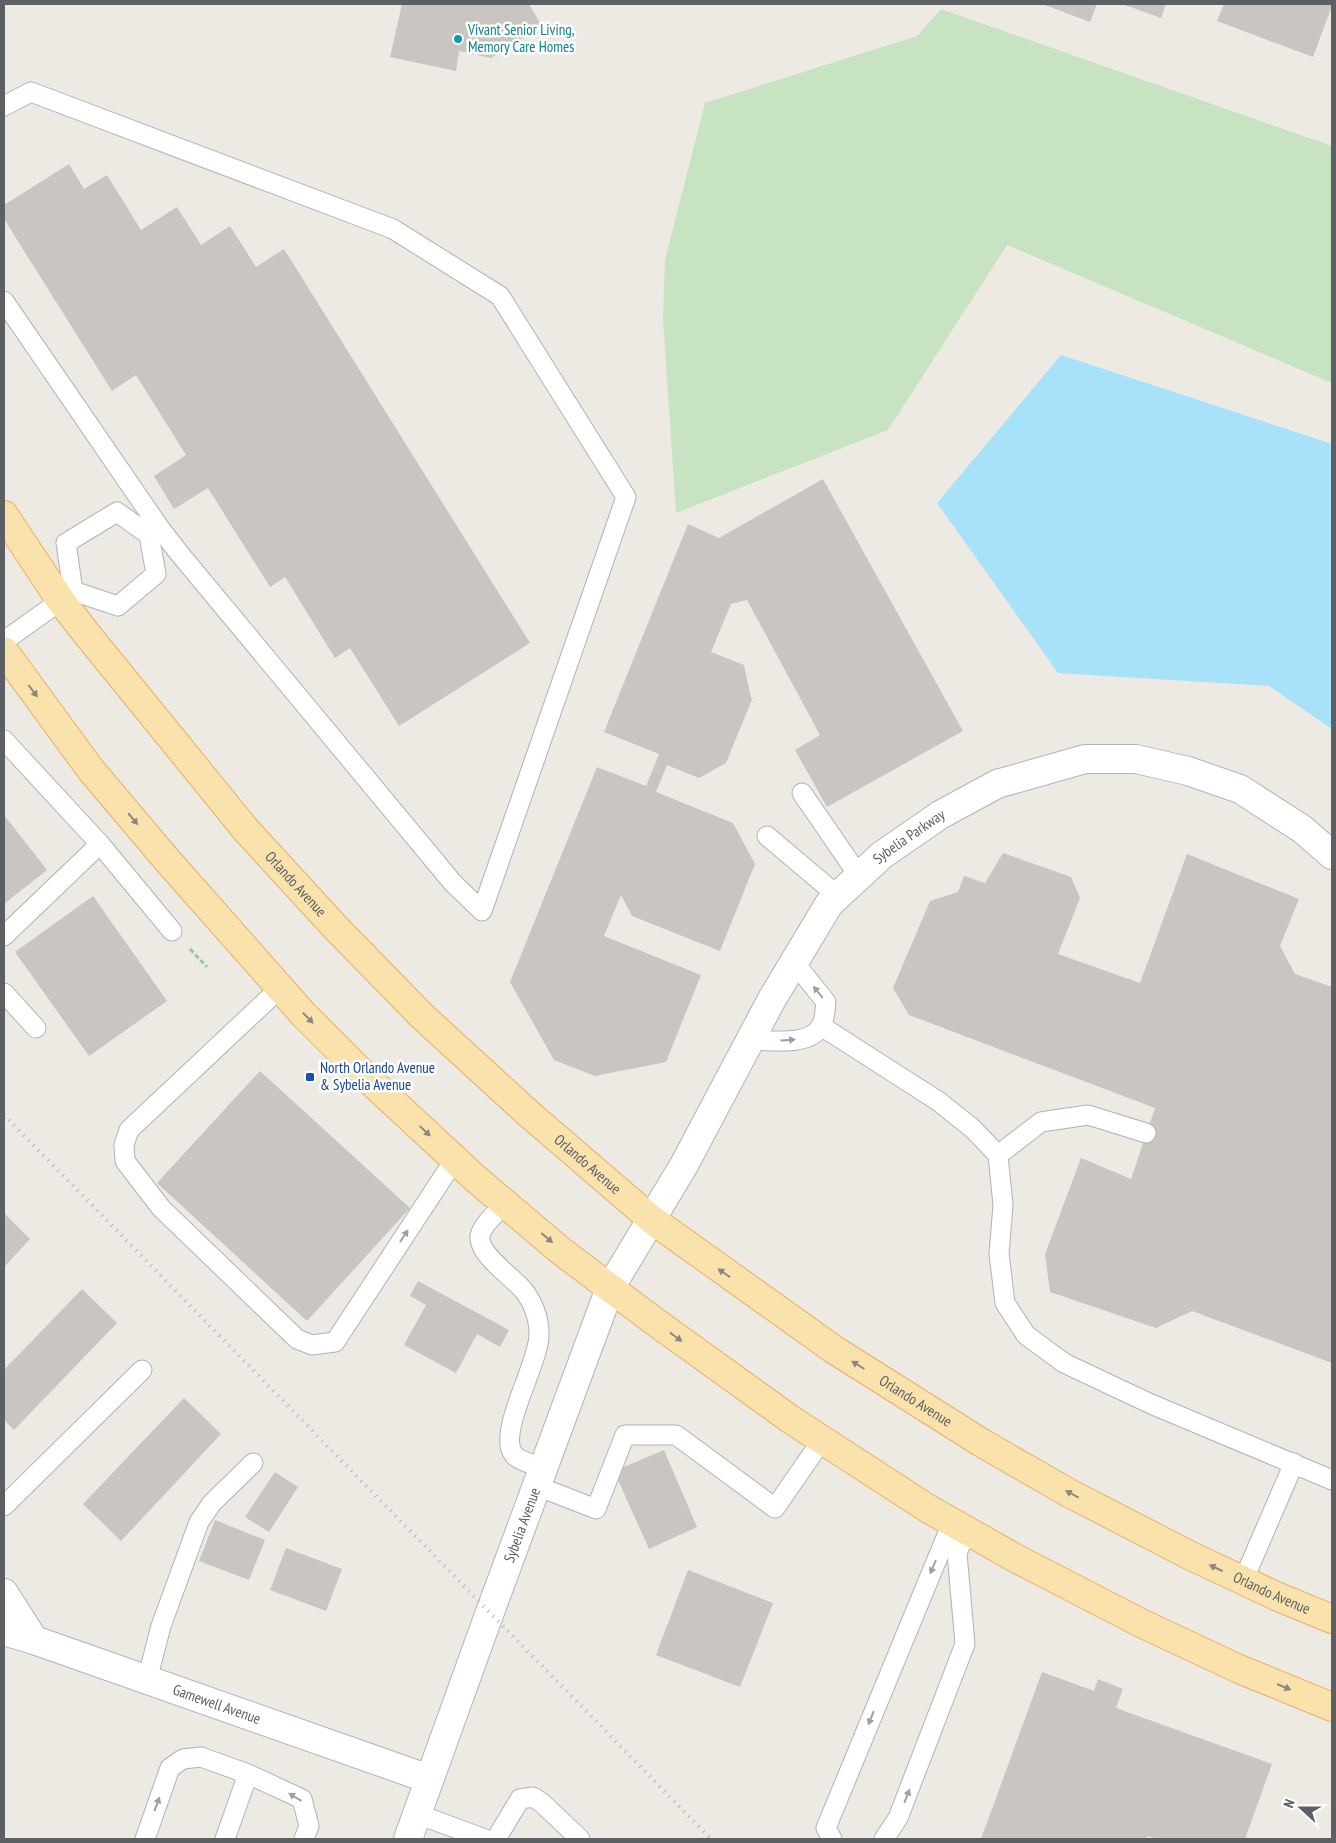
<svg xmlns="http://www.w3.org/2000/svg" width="1336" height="1843" viewBox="0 0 1336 1843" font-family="'PT Sans Narrow',sans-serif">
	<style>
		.green { fill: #c7e3c2 }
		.water { fill: #a8e2f9 }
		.building { fill: #c9c5c1 }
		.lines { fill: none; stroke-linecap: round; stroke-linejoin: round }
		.lane-casing { stroke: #afb2b6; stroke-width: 21 }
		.street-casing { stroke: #afb2b6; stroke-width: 30 }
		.secondary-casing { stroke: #b0b4b8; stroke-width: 30 }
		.primary-casing { stroke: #e8af63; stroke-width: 30 }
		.path { stroke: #9dc6a2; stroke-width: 3; stroke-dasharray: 5 2.5; stroke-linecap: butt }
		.lane { stroke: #fff; stroke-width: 19 }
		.street { stroke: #fff; stroke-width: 28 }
		.secondary { stroke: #fff; stroke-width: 28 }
		.primary { stroke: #fae2ad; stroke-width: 28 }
		.rail { stroke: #b2b3b4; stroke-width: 4; stroke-dasharray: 1 6; stroke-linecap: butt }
		.oneway { fill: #8b877a }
		.oneway2 { fill: #9da0a2 }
		.culture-dot { fill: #0f9aa8; stroke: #fff; stroke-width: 2 }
		.transit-dot { fill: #1a4fb4; stroke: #fff; stroke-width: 2 }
		.labels { text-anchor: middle; stroke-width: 5; stroke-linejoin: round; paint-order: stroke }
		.culture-label { font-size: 15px; fill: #0d838f; stroke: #fff; text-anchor: start }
		.street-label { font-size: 15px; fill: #5c6064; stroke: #fff }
		.transit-label { font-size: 15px; fill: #164399; stroke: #fff; text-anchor: start }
	</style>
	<rect width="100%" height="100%" fill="#edeae4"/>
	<polygon class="green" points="941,9 1332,146 1332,383 1007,245 888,430 676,513 663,319 665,260 705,103 917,36"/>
	<polygon class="water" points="1061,355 1332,444 1332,729 1269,686 1058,673 937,503"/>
	<g class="building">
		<polygon points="402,4 529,4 542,26 491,58 459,51 456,71 390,57"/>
		<polygon points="1042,4 1097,4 1090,22"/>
		<polygon points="1122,4 1166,4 1161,18"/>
		<polygon points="1224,4 1332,4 1332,6 1313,57 1217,21"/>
		<polygon points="69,164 84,189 107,175 141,230 177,207 201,245 230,226 256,267 284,249 530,643 399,726 350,648 335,658 285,577 270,587 208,488 174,509 154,476 186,455 136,375 112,391 4,219 4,205"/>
		<polygon points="823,479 963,731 827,807 795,750 820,735 747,600 731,604 711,652 744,665 751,698 753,697 726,763 699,778 667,765 656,792 733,823 755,864 720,951 632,916 621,895 604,936 701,975 666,1062 595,1076 554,1060 510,982 597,767 646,786 659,754 604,732 688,524 719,538"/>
		<polygon points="4,815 47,870 4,904"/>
		<polygon points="1003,853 1071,877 1080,898 1058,954 1140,983 1187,854 1299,899 1280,946 1295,974 1332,987 1332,1363 1192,1311 1156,1328 1050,1292 1045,1254 1081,1158 1131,1179 1155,1108 909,1015 893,988 930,901 958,892 964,876 985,883"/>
		<polygon points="93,896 167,1001 89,1056 15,952"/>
		<polygon points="260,1071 410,1208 307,1321 157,1183"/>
		<polygon points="4,1213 30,1239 4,1267"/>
		<polygon points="418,1281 509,1330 500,1347 477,1334 456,1373 404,1345 426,1305 410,1296"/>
		<polygon points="82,1289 117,1323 14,1430 4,1420 4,1370"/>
		<polygon points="184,1398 221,1434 121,1541 83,1504"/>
		<polygon points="664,1450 697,1527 649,1549 614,1471"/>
		<polygon points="275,1472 298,1487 269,1532 245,1517"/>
		<polygon points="215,1520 265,1540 249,1580 199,1561"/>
		<polygon points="286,1548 342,1569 326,1611 270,1590"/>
		<polygon points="688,1570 773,1603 740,1687 656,1655"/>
		<polygon points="1042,1672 1094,1691 1098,1679 1123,1689 1116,1708 1272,1764 1245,1839 1157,1839 1148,1836 1146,1839 981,1839"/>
	</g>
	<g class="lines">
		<defs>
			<g id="lane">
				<polyline points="4,106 31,92 393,229 500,296 626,497 482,911 453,883 179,553 159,527 4,301"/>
				<polygon points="117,512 149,535 156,574 118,606 73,591 66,543"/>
				<polyline points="4,641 70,594"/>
				<polyline points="4,740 100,844 172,931"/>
				<polyline points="802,793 859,876"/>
				<polyline points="767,836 838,896"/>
				<polyline points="4,936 100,844"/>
				<polyline points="280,988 129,1130 124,1145 125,1161 161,1208 297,1339 312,1345 335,1342 455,1159"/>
				<polyline points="4,993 36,1028"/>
				<polyline points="821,1026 938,1101 972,1128 998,1155 1003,1205 999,1254 1005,1303 1026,1335 1064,1363 1151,1404 1332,1480"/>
				<path d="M750,1040C770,1040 810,1047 821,1026C825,1020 825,1009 826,1002L794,962"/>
				<polyline points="998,1155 1041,1122 1088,1115 1146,1133"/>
				<path d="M505,1204C498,1212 482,1224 480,1236C478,1255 513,1277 524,1291C533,1302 539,1319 539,1333C541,1361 494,1436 515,1456C522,1462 535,1465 543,1468"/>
				<polyline points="537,1486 596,1509 625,1435 676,1435 775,1508 822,1440"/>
				<polyline points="4,1506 142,1370"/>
				<polyline points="1243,1581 1294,1463"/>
				<polyline points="147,1680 161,1626 199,1522 212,1503 253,1463"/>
				<polyline points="417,1814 485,1839"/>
				<polyline points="145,1839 170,1768 183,1759 201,1757 248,1774"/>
				<polyline points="225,1839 248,1774 302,1799 309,1826 304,1839"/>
				<polyline points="496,1839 520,1799 533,1797 542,1803 580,1839"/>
				<polyline points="832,1839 826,1828 952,1523"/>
				<polyline points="884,1839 898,1818 965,1644 957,1553 967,1530"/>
			</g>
			<g id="street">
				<polyline points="4,1593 34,1640"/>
				<path id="s1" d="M4,1631L34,1640L429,1779"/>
			</g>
			<g id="secondary">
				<path id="s2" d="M408,1839L490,1612L610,1288L684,1165L772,999L829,904L882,855L940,815L997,784L1085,759H1136L1188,771L1240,789L1302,829L1332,855"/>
			</g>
			<g id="primary">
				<path id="s3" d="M4,515L61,601L86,633L246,830L336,928L423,1017L529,1114L651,1219L833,1349L982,1443L1069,1493L1189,1555L1276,1596L1332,1619"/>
				<polyline points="4,651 91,770 167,860 304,1015 365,1076 476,1179 561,1251 654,1321 790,1419 927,1508 1017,1559 1143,1624 1239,1669 1332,1707"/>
			</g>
		</defs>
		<use href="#lane" class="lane-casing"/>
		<use href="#street" class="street-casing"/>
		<use href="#secondary" class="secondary-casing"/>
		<use href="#primary" class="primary-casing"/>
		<polyline class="path" points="190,949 207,967"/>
		<use href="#lane" class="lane"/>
		<use href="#street" class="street"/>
		<use href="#secondary" class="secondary"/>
		<use href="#primary" class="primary"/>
		<polyline class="rail" points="4,1115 711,1839"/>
	</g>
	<defs><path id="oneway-solid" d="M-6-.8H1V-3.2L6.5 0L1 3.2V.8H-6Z" transform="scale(1.25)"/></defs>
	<g class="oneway">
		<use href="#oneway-solid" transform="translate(33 691) rotate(53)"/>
		<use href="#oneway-solid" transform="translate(133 819) rotate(50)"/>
		<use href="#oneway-solid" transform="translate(308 1018) rotate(46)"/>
		<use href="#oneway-solid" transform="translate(425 1131) rotate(43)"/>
		<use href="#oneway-solid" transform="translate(547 1238) rotate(41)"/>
		<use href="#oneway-solid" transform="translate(724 1273) rotate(-145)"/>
		<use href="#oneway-solid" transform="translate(676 1337) rotate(36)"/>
		<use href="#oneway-solid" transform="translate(858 1365) rotate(-148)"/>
		<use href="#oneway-solid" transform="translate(1072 1494) rotate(-152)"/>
		<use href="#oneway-solid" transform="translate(1216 1568) rotate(-155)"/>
		<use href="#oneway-solid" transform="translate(1284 1687) rotate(22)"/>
	</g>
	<g class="oneway2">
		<use href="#oneway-solid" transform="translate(818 992) rotate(-129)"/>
		<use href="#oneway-solid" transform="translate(788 1040) rotate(-3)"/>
		<use href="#oneway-solid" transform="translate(404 1236) rotate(-57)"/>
		<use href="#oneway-solid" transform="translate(933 1567) rotate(113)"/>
		<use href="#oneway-solid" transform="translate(871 1718) rotate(112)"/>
		<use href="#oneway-solid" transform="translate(907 1796) rotate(-69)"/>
		<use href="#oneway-solid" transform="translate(295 1797) rotate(-149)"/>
		<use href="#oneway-solid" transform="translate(157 1804) rotate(-70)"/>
	</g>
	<circle class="culture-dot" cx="458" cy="39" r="5"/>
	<rect class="transit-dot" x="305" y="1072" width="10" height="10" rx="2.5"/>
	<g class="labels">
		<g class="culture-label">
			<text x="468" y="35">Vivant Senior Living,<tspan x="468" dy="17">Memory Care Homes</tspan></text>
		</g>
		<g class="street-label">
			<text dy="5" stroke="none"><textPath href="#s2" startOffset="1134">Sybelia Parkway</textPath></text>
			<text dy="5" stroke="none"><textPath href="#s3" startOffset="471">Orlando Avenue</textPath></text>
			<text dy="5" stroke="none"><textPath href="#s3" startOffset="876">Orlando Avenue</textPath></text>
			<text dy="5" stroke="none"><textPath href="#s3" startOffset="1281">Orlando Avenue</textPath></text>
			<text dy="5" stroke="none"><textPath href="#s2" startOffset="334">Sybelia Avenue</textPath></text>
			<text dy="5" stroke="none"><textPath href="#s3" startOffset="1686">Orlando Avenue</textPath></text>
			<text dy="5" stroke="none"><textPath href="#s1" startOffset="225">Gamewell Avenue</textPath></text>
		</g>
		<g class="transit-label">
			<text x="320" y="1073">North Orlando Avenue<tspan x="320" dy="17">&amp; Sybelia Avenue</tspan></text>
		</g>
	</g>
	<rect width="1336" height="1843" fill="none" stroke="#5c6064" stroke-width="10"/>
	<g transform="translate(1301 1808) rotate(291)" stroke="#ffffff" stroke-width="4" paint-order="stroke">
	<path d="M0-4L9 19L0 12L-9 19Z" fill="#5c6064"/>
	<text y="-8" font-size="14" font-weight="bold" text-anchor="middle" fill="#5c6064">N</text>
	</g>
</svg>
